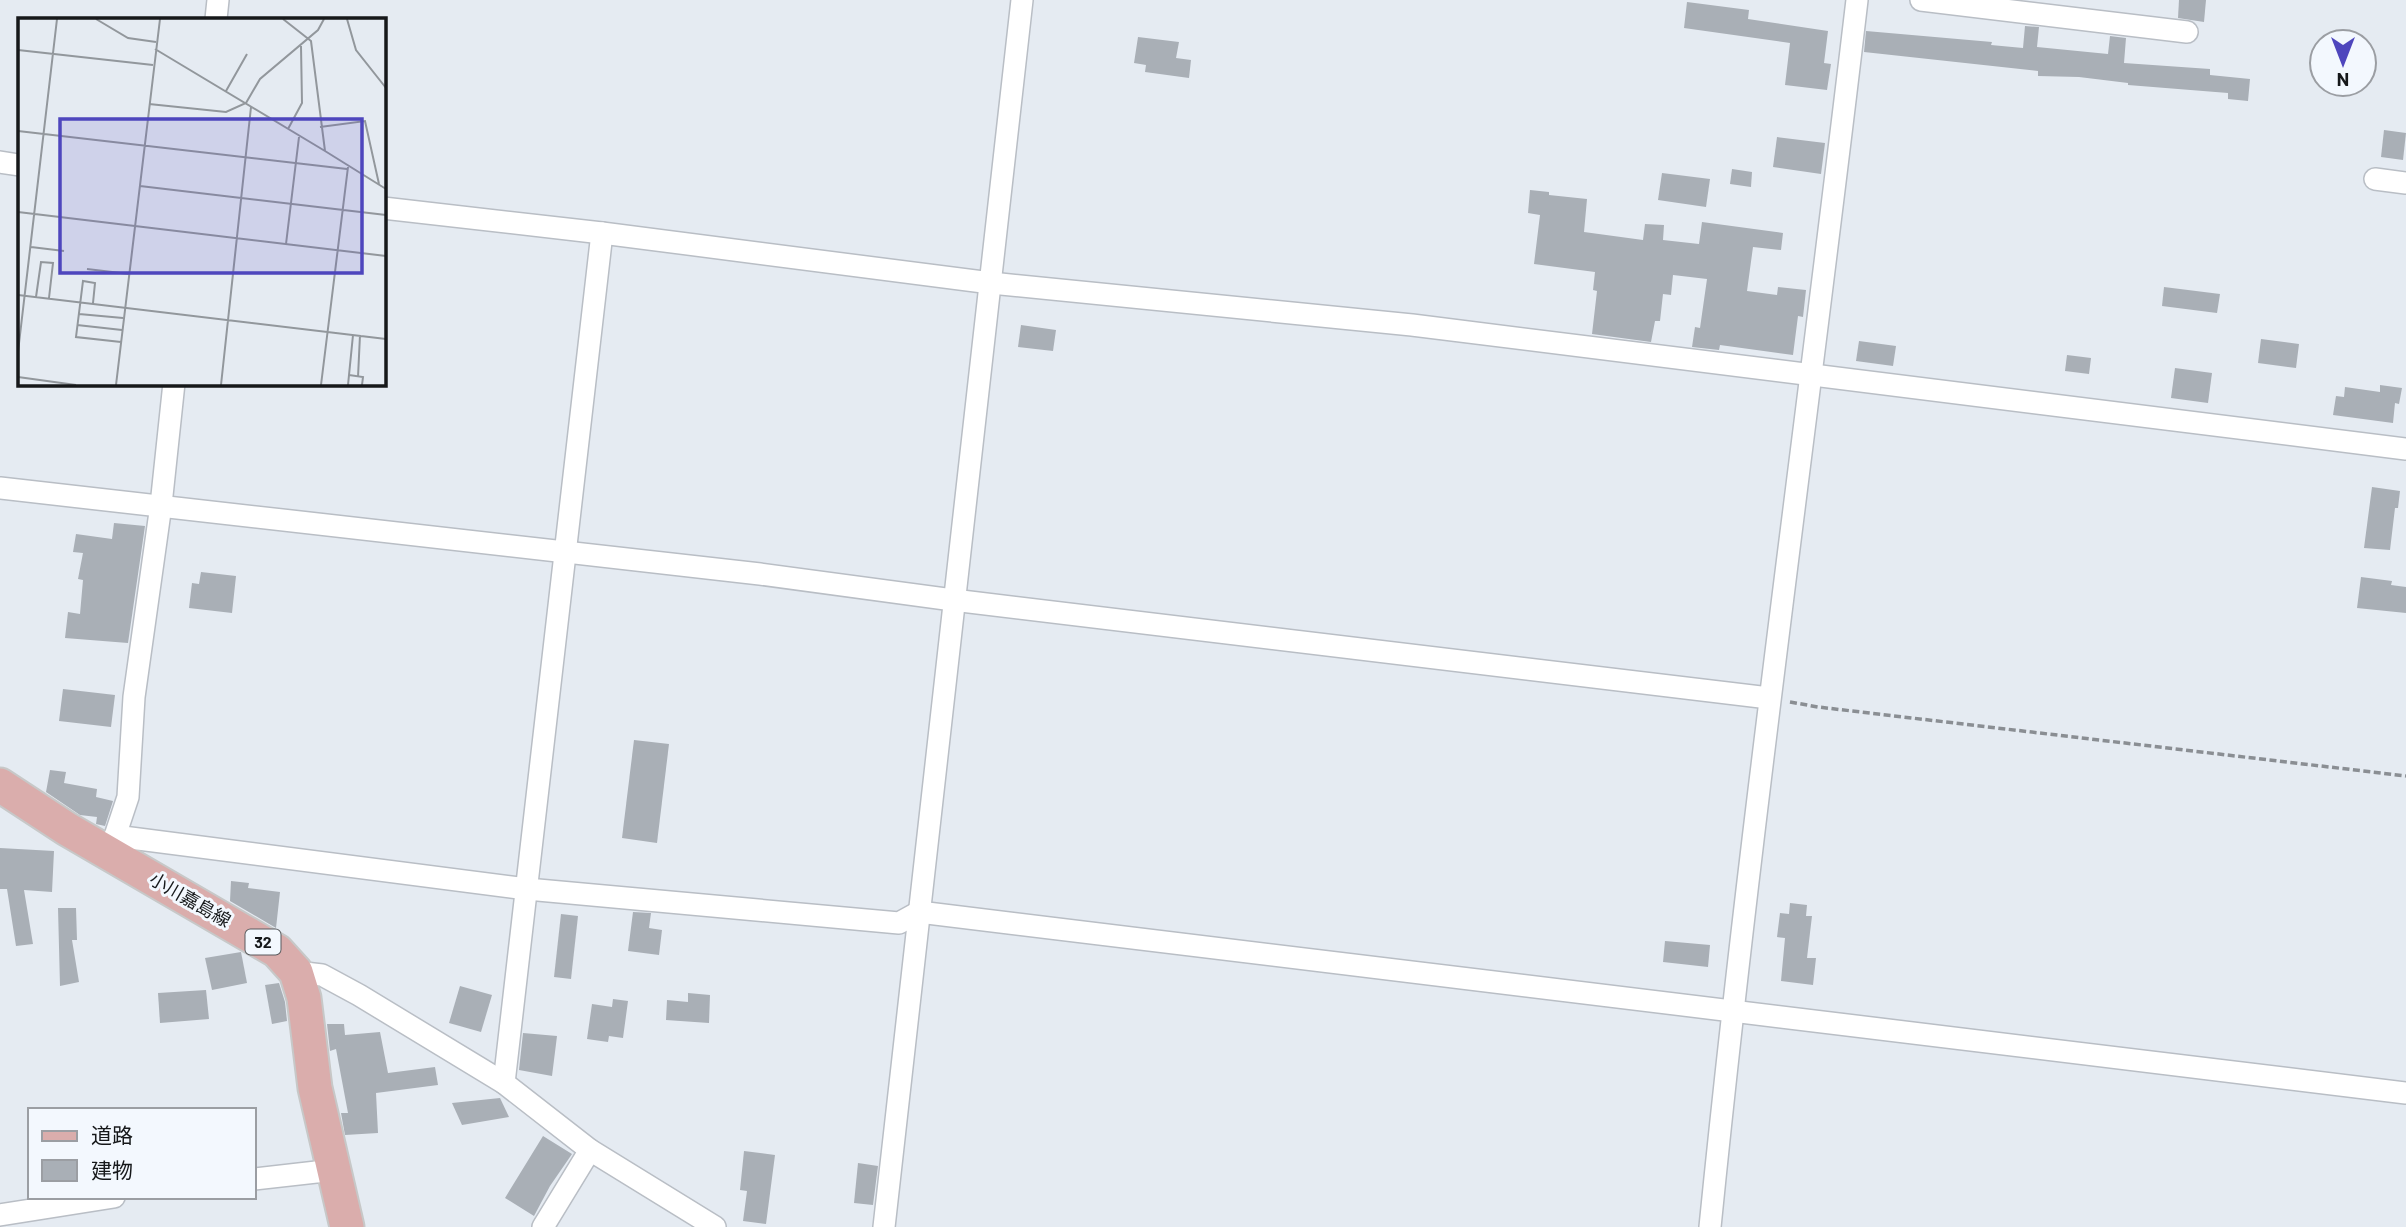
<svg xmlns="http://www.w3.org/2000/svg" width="2406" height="1227" viewBox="0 0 2406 1227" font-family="Barlow,'Noto Sans JP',sans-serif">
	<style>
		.building { fill: #a9afb6 }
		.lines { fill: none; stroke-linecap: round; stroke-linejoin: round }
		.minor-casing { stroke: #b9bec5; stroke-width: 24 }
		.primary-casing { stroke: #c7c8c8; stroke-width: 37 }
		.path { stroke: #8a8e93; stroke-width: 3.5; stroke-dasharray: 7 3.5; stroke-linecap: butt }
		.minor { stroke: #fff; stroke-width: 21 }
		.primary { stroke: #daadac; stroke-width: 33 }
		.labels { text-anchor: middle; stroke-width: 6; stroke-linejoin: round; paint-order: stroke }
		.shield { fill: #f3f8fe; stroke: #585b5e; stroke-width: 2 }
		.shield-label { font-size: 16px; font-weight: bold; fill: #16181a }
		.street-label { font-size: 18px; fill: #16181a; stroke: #f3f8fe }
		.inset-road { fill: none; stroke: #92979c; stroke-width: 2 }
		.view { fill: #4e46bd; fill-opacity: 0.15; stroke: #4e46bd; stroke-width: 3.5 }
		.inset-edge { fill: none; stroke: #16181a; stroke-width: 3.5 }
	</style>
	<rect width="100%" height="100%" fill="#e5ebf2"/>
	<g class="building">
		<polygon points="2179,0 2206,0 2204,22 2178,18"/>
		<polygon points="1687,2 1749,10 1748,19 1828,31 1824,63 1831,64 1827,90 1785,85 1790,43 1684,28"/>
		<polygon points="2025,26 2039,27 2037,47 2108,54 2110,36 2126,38 2124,63 2210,69 2210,75 2250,79 2248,101 2228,99 2228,93 2128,85 2128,83 2079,77 2038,76 2038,71 1864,52 1866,31 1992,42 1991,45 2023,48"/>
		<polygon points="1138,37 1179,42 1176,58 1191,60 1189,78 1145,72 1146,65 1134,63"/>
		<polygon points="2384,130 2406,133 2403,160 2381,157"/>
		<polygon points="1777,137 1825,143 1821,174 1773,167"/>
		<polygon points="1732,169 1752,172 1751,187 1730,184"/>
		<polygon points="1662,173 1710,179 1706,207 1658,200"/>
		<polygon points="1530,190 1549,192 1549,195 1587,199 1584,232 1643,240 1645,224 1664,225 1663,240 1699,244 1702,222 1783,233 1781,250 1753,247 1747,291 1777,295 1778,287 1806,290 1803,317 1798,316 1793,355 1720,345 1719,350 1692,347 1695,327 1700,328 1707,279 1673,275 1671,295 1663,294 1660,321 1655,321 1651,342 1592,334 1597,291 1593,290 1595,272 1534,264 1540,215 1528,213"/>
		<polygon points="2164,287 2220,294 2217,313 2162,306"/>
		<polygon points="1021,325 1056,330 1053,351 1018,347"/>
		<polygon points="2261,339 2299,344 2296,368 2258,363"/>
		<polygon points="1859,341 1896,346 1893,366 1856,361"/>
		<polygon points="2067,355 2091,358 2089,374 2065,371"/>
		<polygon points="2175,368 2212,373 2208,403 2171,398"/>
		<polygon points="2380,385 2402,388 2399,404 2395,403 2393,423 2333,415 2336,396 2344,397 2345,387 2380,392"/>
		<polygon points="2372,487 2400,491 2398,508 2395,508 2390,550 2364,548"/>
		<polygon points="114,523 145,526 128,643 65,638 68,612 80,614 83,580 78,579 83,553 73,552 76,534 112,539"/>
		<polygon points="201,572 236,576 232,613 189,608 192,583 199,584"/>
		<polygon points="2361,577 2392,581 2391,585 2406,587 2406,613 2357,608"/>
		<polygon points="63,689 115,695 111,727 59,721"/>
		<polygon points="634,740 669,744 657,843 622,838"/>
		<polygon points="50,770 66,772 64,783 97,789 96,797 113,801 105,826 96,824 97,817 80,815 46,792"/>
		<polygon points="0,848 54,851 52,892 24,890 33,944 16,946 7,889 0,889"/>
		<polygon points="231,881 249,883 248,888 280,892 276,928 230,901"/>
		<polygon points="1790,903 1807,905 1806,916 1812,916 1807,958 1816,958 1813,985 1781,981 1785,938 1777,937 1780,913 1789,914"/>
		<polygon points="58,908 76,908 77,940 72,940 79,982 60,986"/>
		<polygon points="633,912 651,913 649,928 662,930 659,955 628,951"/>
		<polygon points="561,914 578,916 571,979 554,977"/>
		<polygon points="1665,941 1710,945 1708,967 1663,962"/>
		<polygon points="241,952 247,983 212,990 205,958"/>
		<polygon points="279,983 285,1002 287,1021 272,1024 265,985"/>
		<polygon points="460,986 492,995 481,1032 449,1023"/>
		<polygon points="206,990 209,1019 160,1023 158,993"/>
		<polygon points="688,993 710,995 709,1023 666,1020 667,1000 688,1002"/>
		<polygon points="613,999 628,1001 623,1038 609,1036 608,1042 587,1039 592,1004 612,1007"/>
		<polygon points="327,1024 344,1024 345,1035 380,1032 388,1073 435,1067 438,1085 376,1093 378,1133 345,1135 341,1113 348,1113 336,1049 330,1051"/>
		<polygon points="523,1033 557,1036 552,1076 519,1070"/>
		<polygon points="500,1098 509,1117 462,1125 452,1103"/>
		<polygon points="543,1136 572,1154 550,1186 534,1216 505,1198"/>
		<polygon points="744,1151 775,1155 766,1224 743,1221 747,1191 740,1190"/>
		<polygon points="858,1163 878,1166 873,1205 854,1203"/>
	</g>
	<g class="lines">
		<defs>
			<g id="minor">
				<polyline points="1921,0 2187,32"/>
				<polyline points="216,19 218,0"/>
				<polyline points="0,162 19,165"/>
				<polyline points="2375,179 2406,183"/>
				<polyline points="383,208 602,233 991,283 1412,325 2406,449"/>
				<polyline points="0,488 760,574 953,600 1769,698"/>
				<polyline points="115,836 527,889 899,923 919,912 2406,1093"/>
				<polyline points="109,847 115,836 128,797 134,697 161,505 174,383"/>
				<polyline points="296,972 322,975 359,995 504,1083 590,1150 715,1227"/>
				<polyline points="504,1083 602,233"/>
				<polyline points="254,1179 334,1170"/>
				<polyline points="0,1215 114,1197"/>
				<polyline points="543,1227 590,1150"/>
				<polyline points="884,1227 1022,0"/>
				<path d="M1710,1227C1751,817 1809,409 1857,0"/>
			</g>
			<polyline id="primary" points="0,785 67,829 277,951 296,972 304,998 315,1088 347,1227"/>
		</defs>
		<use href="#minor" class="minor-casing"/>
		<use href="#primary" class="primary-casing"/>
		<polyline class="path" points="1790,702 1818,707 2406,776"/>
		<use href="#minor" class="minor"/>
		<use href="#primary" class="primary"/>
	</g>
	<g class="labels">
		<rect class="shield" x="245.5" y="929.5" width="35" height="25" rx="5"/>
		<g class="shield-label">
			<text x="263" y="948">32</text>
		</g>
		<g class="street-label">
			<text transform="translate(190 900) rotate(30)" y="6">小川嘉島線</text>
		</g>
	</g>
	<g transform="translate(18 18)">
		<rect width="368" height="368" fill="#e5ebf2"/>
		<path class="inset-road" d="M78,1L110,20L138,24M265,1L293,23L307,133L368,171M329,1L338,32L368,70M137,31L307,133M0,32L135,47M208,73L229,36M131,86L208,94L228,85L242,61L300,12L306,1M302,109L347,103L361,166M270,111L284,85L283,28M0,113L329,151M122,168L368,197M0,194L368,238M268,226L281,119M13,229L46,233M69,251L111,256M0,277L368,321M18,279L23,244L35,245L31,280M75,285L77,265L65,263L58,319L103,324M61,296L105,300M59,307L104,312M0,334L39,1M331,357L345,359L344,367M0,359L58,367M340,359L342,317M98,367L142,1M203,367L233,89M303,367L330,149M330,367L335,317"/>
		<path class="view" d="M42,101H344V255H42Z"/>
		<rect width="368" height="368" class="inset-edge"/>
	</g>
	<rect x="28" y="1108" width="228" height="91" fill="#f3f8fe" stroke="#9b9ea3" stroke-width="2"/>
	<rect x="42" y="1131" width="35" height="10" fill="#daadac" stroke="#9b9ea3" stroke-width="2"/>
	<text x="91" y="1143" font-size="21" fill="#16181a">道路</text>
	<rect x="42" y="1160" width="35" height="21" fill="#a9afb6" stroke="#9b9ea3" stroke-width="2"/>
	<text x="91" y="1178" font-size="21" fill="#16181a">建物</text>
	<g transform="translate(2343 63) rotate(180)"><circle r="33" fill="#f3f8fe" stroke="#9b9ea3" stroke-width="2"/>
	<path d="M0-5L12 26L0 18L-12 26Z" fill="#4e46bd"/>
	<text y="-10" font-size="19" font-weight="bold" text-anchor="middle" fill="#16181a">N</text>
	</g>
</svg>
